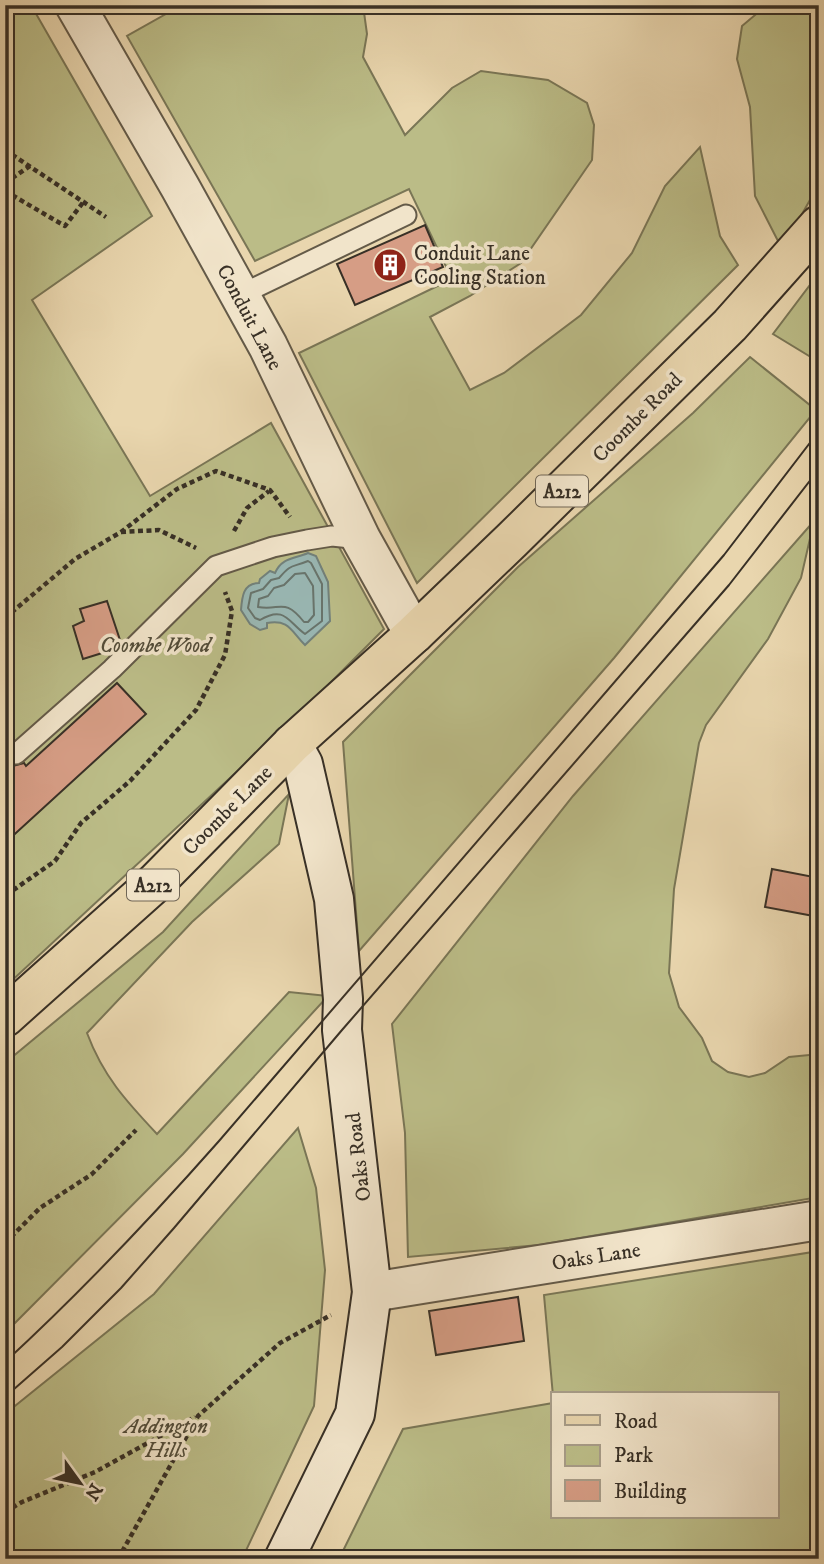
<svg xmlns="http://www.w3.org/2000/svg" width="824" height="1564" viewBox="0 0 824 1564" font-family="'IM FELL DW Pica',serif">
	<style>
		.green { fill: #bbbc87; stroke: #7a7656; stroke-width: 2 }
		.water { fill: #99b7b3; stroke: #72817b; stroke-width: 2 }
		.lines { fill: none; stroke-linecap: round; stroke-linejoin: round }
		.shore { stroke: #68746c; stroke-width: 2 }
		.building { fill: #d69d85; stroke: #383026; stroke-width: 2 }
		.lane-casing { stroke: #645a48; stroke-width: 23 }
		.street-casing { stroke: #645a48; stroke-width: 42 }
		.secondary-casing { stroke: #383026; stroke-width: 42 }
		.primary-casing { stroke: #383026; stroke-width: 42 }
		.path { stroke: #383026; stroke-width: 4.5; stroke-dasharray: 5 3.5; stroke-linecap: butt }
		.lane { stroke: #f1e4ca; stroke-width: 19 }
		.street { stroke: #f1e4ca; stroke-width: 38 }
		.secondary { stroke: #f1e4ca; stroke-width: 38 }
		.primary { stroke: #e9d6ae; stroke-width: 38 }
		.tram { stroke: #383026; stroke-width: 2 }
		.labels { text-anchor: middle; stroke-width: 7; stroke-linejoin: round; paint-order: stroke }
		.shield { fill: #f1e4ca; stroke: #706657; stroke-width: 2 }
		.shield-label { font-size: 19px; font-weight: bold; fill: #383026 }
		.poi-label { font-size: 21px; fill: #383026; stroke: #f1e4ca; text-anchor: start }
		.street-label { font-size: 21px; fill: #383026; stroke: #f1e4ca }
		.park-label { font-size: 21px; font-style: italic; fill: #524c39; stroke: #f1e4ca }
	</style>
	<rect width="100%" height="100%" fill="#e9d6ae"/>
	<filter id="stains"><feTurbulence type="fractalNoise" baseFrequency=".00286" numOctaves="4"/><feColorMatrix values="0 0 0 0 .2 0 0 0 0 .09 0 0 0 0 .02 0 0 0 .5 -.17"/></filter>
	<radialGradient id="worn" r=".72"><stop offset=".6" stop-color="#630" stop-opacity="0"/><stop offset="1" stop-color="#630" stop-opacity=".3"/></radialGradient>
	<g class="green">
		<polygon points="5,5 31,5 152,216 32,300 150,496 271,423 384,629 300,713 5,987"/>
		<polygon points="182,5 363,5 367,34 363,57 405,135 452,88 481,71 548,80 587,103 594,125 592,160 521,263 470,296 430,317 470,390 504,373 581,315 632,253 665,186 700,147 720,236 738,265 417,583 299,353 452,279 409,189 255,261 127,36"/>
		<polygon points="767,5 819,5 819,184 793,230 778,241 755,196 750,107 737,59 742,26"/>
		<polygon points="819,273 819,362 773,334"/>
		<polygon points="750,357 816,410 614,658 359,951 343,742 518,567 693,413"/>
		<polygon points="814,521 801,578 768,639 706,725 699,743 674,889 669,973 679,1007 702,1038 712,1061 728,1072 749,1077 765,1073 789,1057 819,1054 819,1197 539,1245 408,1257 405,1133 392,1024 573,796"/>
		<path d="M289,794L279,844L192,922L87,1033C103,1076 126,1101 157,1134L289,992L328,996L183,1154L5,1333V1063L163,932Z"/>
		<polygon points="298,1128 316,1188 325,1270 314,1406 242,1559 5,1559 5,1414 154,1294"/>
		<polygon points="819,1251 819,1559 339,1559 403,1429 553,1403 553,1517 777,1517 777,1394 553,1394 553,1396 544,1295"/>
	</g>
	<path class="water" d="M308,553L316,556L328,582L330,621L305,645C291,631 289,619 267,623V628L260,630L250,624L241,610C242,597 243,583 259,583L260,579L270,571L275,573C282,557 295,559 308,553Z"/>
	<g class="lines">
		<g class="shore">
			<path d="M308,561L311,563L322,584V621L305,634C288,622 285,605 260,620L255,618L248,608L251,593L263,589L271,580L279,578C292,563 291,568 308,561Z"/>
			<path d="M305,573L313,586L314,615L308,622H304C284,597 281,611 258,607L259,599L268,596L274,588L284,585L295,574Z"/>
		</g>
	</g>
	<g class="building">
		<polygon points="425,225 443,267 355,305 337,264"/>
		<polygon points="107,601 121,643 115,649 83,659 73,626 84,621 80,609"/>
		<polygon points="117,683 146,714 5,843 5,759 13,766 24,763 26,766"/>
		<polygon points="772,869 819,878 819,917 765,907"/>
		<polygon points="518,1297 524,1341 436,1355 429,1311"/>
	</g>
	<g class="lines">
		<defs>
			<g id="lane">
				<polyline points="240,295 406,215"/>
				<polyline points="16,754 112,669 216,566 273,547 307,540 332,536 361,539"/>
			</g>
			<g id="street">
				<polyline points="75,5 180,187 268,346 361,539 414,634"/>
				<polyline points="372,1292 819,1220"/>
			</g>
			<polyline id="secondary" points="284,1559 355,1414 372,1292 342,1030 343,999 334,899 303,764 292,744"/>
			<polyline id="primary" points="5,1017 155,883 292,744 414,634 512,540 730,325 819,225"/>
		</defs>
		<use href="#lane" class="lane-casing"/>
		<use href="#street" class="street-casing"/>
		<use href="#secondary" class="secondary-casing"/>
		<use href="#primary" class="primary-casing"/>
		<g class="path">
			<polyline points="5,150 106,217"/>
			<polyline points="5,183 30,166"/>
			<polyline points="5,191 65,226 85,200"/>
			<polyline points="234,531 247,508 269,491"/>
			<polyline points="121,532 159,530 196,548"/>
			<polyline points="5,618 75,559 121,532 177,489 216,471 270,490 290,517"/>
			<polyline points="5,892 12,891 55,861 81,823 130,781 196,710 225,655 232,611 225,592"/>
			<polyline points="5,1243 40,1208 92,1174 136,1130"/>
			<polyline points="5,1512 22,1502 95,1472 195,1417"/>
			<polyline points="118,1559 198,1416 280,1343 331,1315"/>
		</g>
		<use href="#lane" class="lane"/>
		<use href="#street" class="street"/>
		<use href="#secondary" class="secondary"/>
		<use href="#primary" class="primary"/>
		<g class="tram">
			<path d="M5,1362C81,1292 151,1218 219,1141L724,555L819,431"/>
			<polyline points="5,1397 62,1347 121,1288 174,1228 342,1030 729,585 819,469"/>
		</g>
	</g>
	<defs>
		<symbol id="building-disc" viewBox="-11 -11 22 22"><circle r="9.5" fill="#8f2418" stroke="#f1e4ca"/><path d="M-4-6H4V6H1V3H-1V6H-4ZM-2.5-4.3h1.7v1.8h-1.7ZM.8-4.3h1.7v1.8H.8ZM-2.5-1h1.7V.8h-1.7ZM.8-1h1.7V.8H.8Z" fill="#fff"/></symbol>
	</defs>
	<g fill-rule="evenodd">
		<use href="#building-disc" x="371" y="246" width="38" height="38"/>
	</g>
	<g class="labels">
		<g class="shield">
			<rect x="536" y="475.5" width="52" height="31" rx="5"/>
			<rect x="127" y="869.5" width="52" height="31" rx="5"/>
		</g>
		<g class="shield-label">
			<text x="562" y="498">A212</text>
			<text x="153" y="892">A212</text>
		</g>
		<g class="poi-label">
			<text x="414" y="260">Conduit Lane<tspan x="414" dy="24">Cooling Station</tspan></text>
		</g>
		<g class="street-label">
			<text transform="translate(250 317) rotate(62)" y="7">Conduit Lane</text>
			<text transform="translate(637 417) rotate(-45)" y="7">Coombe Road</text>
			<text transform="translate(227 810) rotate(-45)" y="7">Coombe Lane</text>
			<text transform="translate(358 1157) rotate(-97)" y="7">Oaks Road</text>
			<text transform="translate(596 1256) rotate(-9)" y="7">Oaks Lane</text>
		</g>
		<g class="park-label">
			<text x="155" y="652">Coombe Wood</text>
			<text x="166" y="1433">Addington<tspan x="166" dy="24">Hills</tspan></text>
		</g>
	</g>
	<rect width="824" height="1564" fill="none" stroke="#e9d6ae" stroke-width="28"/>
	<rect x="7" y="7" width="810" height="1550" fill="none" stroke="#383026" stroke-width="3.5"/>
	<rect x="14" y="14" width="796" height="1536" fill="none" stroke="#383026" stroke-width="2"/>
	<rect x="551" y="1392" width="228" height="126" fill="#f1e4ca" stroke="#a79c88" stroke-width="2"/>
	<rect x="565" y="1415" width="35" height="10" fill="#e9d6ae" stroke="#a79c88" stroke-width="2"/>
	<text x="614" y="1428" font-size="21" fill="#383026">Road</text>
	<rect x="565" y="1445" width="35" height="21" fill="#bbbc87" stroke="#a79c88" stroke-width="2"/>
	<text x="614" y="1462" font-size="21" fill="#383026">Park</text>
	<rect x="565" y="1480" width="35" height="21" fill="#d69d85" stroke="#a79c88" stroke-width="2"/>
	<text x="614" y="1498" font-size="21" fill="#383026">Building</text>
	<g transform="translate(80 1483) rotate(123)" stroke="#f1e4ca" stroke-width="5" paint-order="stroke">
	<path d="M0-5L12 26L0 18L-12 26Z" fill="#383026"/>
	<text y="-10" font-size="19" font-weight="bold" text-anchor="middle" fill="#383026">N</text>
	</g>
	<rect width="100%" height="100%" filter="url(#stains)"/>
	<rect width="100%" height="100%" fill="url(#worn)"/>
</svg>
